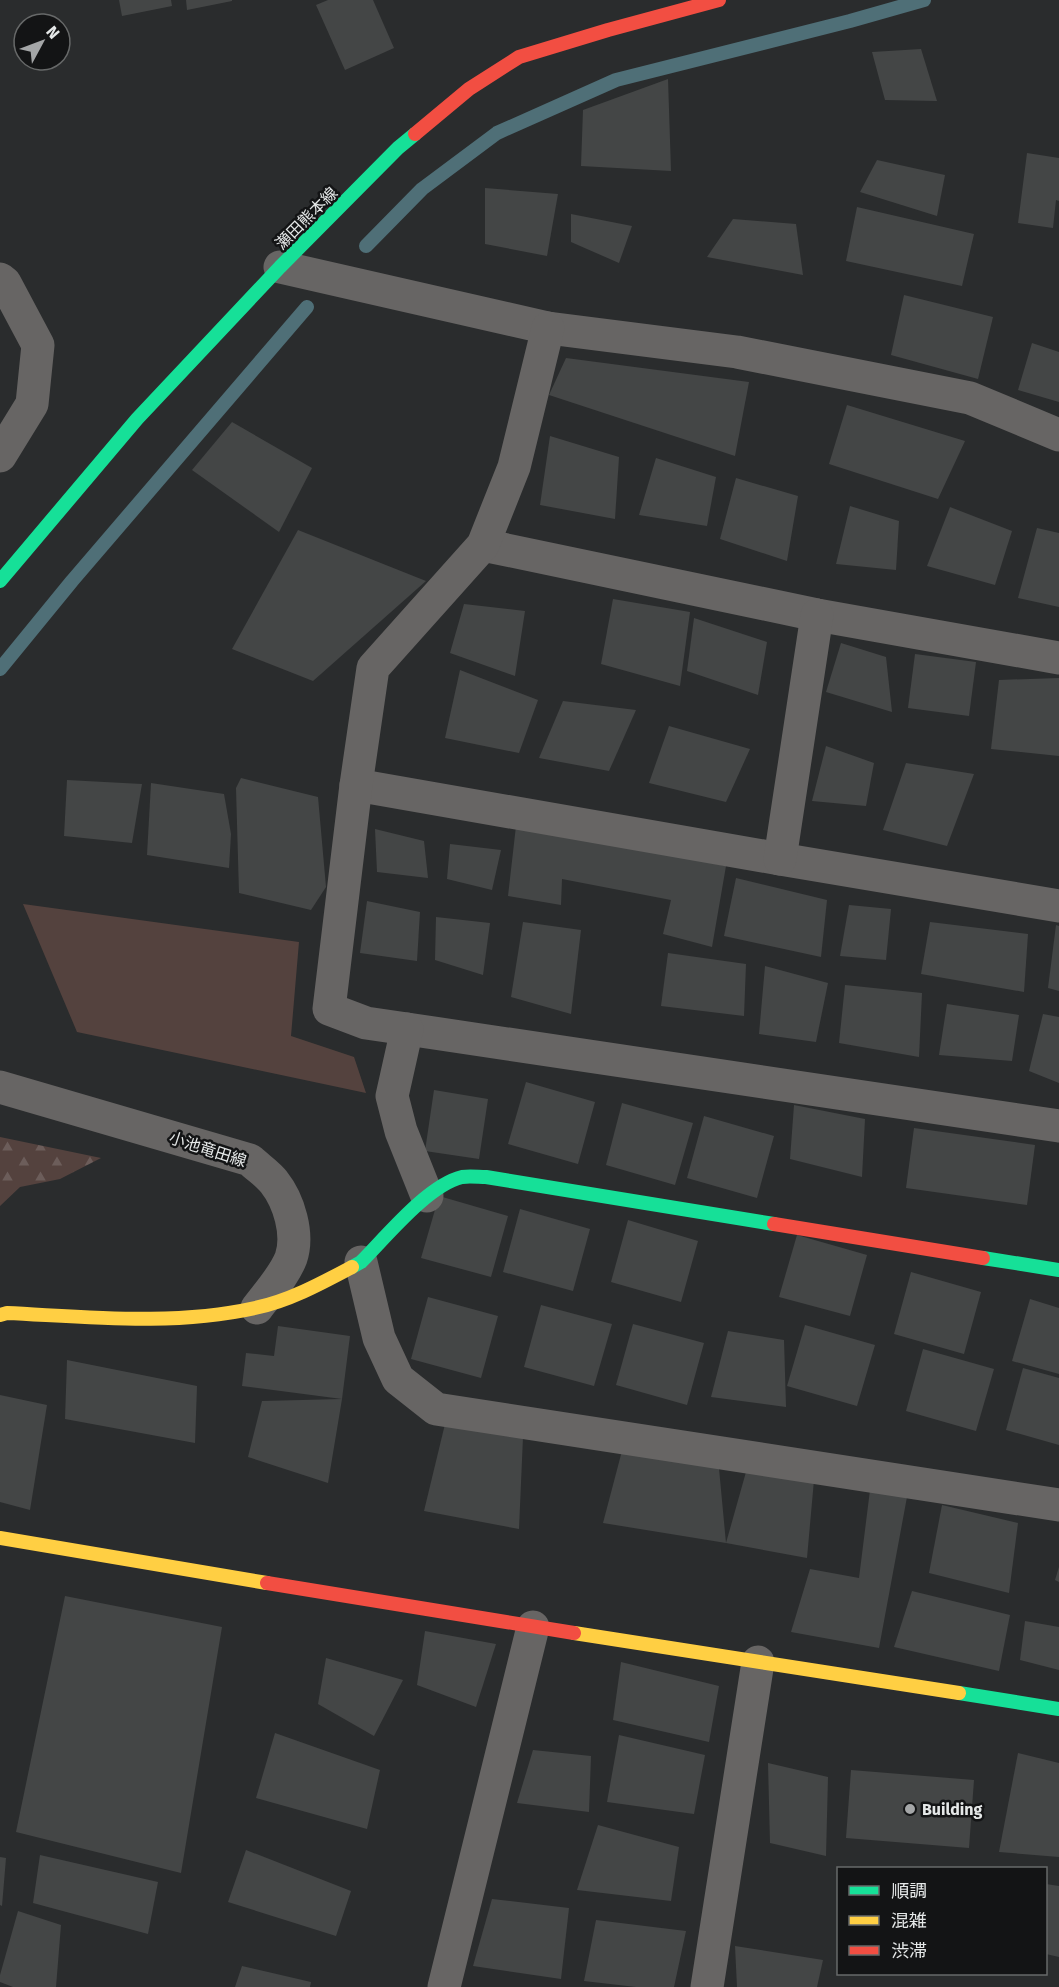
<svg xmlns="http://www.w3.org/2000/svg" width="1059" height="1987" viewBox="0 0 1059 1987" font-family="'Fira Sans','Noto Sans JP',sans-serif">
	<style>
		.grass { fill: #54423e }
		.forest { fill: url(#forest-firs) }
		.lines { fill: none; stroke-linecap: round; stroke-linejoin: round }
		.stream { stroke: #4f6f77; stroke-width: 14 }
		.building { fill: #444646 }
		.street { stroke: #676564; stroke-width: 33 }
		.fast { stroke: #16e098; stroke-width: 14 }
		.slow { stroke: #ffcf43; stroke-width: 14 }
		.jam { stroke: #f24e42; stroke-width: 14 }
		.poi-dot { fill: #a4a6a7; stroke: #131415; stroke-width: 2 }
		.labels { text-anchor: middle; stroke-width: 5; stroke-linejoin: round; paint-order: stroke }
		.street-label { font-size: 16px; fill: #e5e8e8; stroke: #131415 }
		.poi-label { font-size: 16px; font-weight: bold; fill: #e5e8e8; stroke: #131415; text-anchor: start }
	</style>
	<defs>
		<pattern id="forest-firs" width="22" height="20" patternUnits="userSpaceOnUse" patternTransform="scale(1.5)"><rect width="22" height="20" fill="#54423e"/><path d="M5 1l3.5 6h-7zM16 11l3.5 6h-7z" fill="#6c5d5a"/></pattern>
	</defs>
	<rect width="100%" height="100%" fill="#2a2c2d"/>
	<polygon class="grass" points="23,904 299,942 291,1036 354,1057 366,1093 77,1032"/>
	<polygon class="forest" points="0,1137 101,1158 60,1179 20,1187 0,1206"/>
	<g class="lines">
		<g class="stream">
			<polyline points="366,246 422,189 497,133 616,80 850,21 924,0"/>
			<polyline points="0,669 72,581 307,307"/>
		</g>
	</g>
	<g class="building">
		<polygon points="119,0 171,0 172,6 122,16"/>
		<polygon points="186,0 232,0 232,1 187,10"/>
		<polygon points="328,0 373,0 394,48 345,70 316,5"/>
		<polygon points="921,49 937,101 885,100 872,52"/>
		<polygon points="668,79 671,171 581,166 583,110"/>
		<polygon points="1027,153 1059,158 1059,201 1056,200 1053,228 1018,223"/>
		<polygon points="877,160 945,175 937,216 860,192"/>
		<polygon points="485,188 558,194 547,256 485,244"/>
		<polygon points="857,207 974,234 962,286 846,261"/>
		<polygon points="571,214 632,226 619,263 571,242"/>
		<polygon points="733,219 796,224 803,275 707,257"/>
		<polygon points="904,295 993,317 978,379 891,355"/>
		<polygon points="1032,343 1059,352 1059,402 1018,390"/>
		<polygon points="566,358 749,382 735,456 549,395"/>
		<polygon points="847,405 965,441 938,499 829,464"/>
		<polygon points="232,422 312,468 279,532 192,470"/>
		<polygon points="550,436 619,457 615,519 540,505"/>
		<polygon points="656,458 716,477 707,526 639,515"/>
		<polygon points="736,478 798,496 787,561 720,539"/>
		<polygon points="850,506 899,521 896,570 836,564"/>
		<polygon points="950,507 1012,531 995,585 927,566"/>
		<polygon points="1037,528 1059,533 1059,607 1018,598"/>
		<polygon points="298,530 426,581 313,681 232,649"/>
		<polygon points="613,599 690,612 680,686 601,664"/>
		<polygon points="464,604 525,611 515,676 450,653"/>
		<polygon points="694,618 767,642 758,695 687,671"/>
		<polygon points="841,643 886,657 892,712 826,692"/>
		<polygon points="915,654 976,662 969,716 908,708"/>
		<polygon points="460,670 538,700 519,753 445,738"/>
		<polygon points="1059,678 1059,756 991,749 999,680"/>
		<polygon points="563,701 636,710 609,771 539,758"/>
		<polygon points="669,726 750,749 726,802 649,783"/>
		<polygon points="826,746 874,763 866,806 812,801"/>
		<polygon points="906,763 974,774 947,846 883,830"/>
		<polygon points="241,778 318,797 326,887 311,910 239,893 236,788"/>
		<polygon points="67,780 142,784 132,843 64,836"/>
		<polygon points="151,783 224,794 231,834 229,868 147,855"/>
		<polygon points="516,826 726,866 712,947 663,934 671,900 562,879 561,905 508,896"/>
		<polygon points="375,829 424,841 428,878 377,872"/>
		<polygon points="450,844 501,850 492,890 447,879"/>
		<polygon points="736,878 827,900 821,957 724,936"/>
		<polygon points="367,901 420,912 417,961 360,953"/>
		<polygon points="849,905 891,909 886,960 840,956"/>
		<polygon points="436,917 490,923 483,975 435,960"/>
		<polygon points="523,922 581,930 571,1014 511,997"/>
		<polygon points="930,922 1028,934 1024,992 921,974"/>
		<polygon points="1056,925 1059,926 1059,991 1048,988"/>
		<polygon points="668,953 746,964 744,1016 661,1006"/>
		<polygon points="765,966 828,983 816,1042 759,1034"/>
		<polygon points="845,985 922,993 919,1057 839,1043"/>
		<polygon points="947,1004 1019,1015 1012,1061 939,1055"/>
		<polygon points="1043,1014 1059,1017 1059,1083 1029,1071"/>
		<polygon points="526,1082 595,1102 578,1164 508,1144"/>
		<polygon points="434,1090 488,1099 479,1159 425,1151"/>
		<polygon points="622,1103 693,1123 675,1185 606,1165"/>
		<polygon points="794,1105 865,1119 862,1177 790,1159"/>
		<polygon points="704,1116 774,1136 757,1198 687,1178"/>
		<polygon points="914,1128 1035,1145 1027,1205 906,1188"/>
		<polygon points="439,1196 508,1216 491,1277 421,1258"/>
		<polygon points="520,1209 590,1229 573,1291 503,1272"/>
		<polygon points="628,1220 698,1241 681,1302 611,1282"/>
		<polygon points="797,1235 867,1255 850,1316 779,1297"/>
		<polygon points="911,1272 981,1292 964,1354 894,1334"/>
		<polygon points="428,1297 498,1316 481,1378 411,1359"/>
		<polygon points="1030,1299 1059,1308 1059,1374 1012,1361"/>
		<polygon points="541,1305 612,1324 594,1386 524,1367"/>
		<polygon points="633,1324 704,1343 687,1405 616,1385"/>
		<polygon points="805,1325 875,1345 857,1406 787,1386"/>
		<polygon points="278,1326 350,1336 342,1399 328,1483 248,1457 262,1401 342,1399 242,1386 246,1353 274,1356"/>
		<polygon points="728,1331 784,1340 786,1407 711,1397"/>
		<polygon points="923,1349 994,1369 976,1431 906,1411"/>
		<polygon points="67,1360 197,1386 195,1443 65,1419"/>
		<polygon points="1023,1368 1059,1378 1059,1445 1006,1430"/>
		<polygon points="0,1395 47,1405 30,1510 0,1502"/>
		<polygon points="445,1424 523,1437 519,1529 424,1511"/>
		<polygon points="623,1447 718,1458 726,1543 603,1523"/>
		<polygon points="746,1472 814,1480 807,1558 726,1543"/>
		<polygon points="870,1490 907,1497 879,1648 791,1632 810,1569 859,1578"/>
		<polygon points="942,1505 1018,1523 1009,1593 929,1573"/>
		<polygon points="1059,1567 1059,1582 1055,1580"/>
		<polygon points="912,1591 1010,1615 999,1671 894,1647"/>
		<polygon points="65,1596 222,1627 181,1873 16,1832"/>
		<polygon points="1025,1621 1059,1627 1059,1670 1020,1660"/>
		<polygon points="425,1631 496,1644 476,1707 417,1685"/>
		<polygon points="326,1658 403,1680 374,1736 318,1704"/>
		<polygon points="621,1662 719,1686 709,1742 613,1720"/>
		<polygon points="275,1733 380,1770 367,1829 256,1798"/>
		<polygon points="619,1735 705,1755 694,1814 607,1802"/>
		<polygon points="533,1750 591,1756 589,1812 517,1803"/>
		<polygon points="1018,1753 1059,1763 1059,1857 999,1852"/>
		<polygon points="768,1763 828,1777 826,1856 770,1843"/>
		<polygon points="851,1770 974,1780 969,1848 846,1838"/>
		<polygon points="598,1825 679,1847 671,1901 577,1890"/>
		<polygon points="246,1850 351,1891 336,1936 228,1902"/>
		<polygon points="40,1855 158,1882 148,1934 33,1903"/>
		<polygon points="0,1857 6,1858 2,1906 0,1905"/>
		<polygon points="1046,1884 1059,1886 1059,1957 1046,1954"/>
		<polygon points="492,1899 569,1908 561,1979 473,1966"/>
		<polygon points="18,1911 61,1925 56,1987 13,1987 0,1982 0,1975"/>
		<polygon points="596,1920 686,1931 674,1987 636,1987 584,1981"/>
		<polygon points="735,1946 823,1960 817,1987 737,1987"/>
		<polygon points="242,1966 311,1982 310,1987 235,1987"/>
	</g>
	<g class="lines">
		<g class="street">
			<polyline points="280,267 548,328 737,352 970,398 1059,435"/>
			<polyline points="0,279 5,283 38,345 32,404 0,456"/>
			<polyline points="483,545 817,615 1059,658"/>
			<polyline points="356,785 780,859 1059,906"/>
			<polyline points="780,859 817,615"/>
			<polyline points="407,1029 1059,1126"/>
			<path d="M0,1087L250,1160C257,1167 268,1174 274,1182C289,1201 299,1234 291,1258C284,1276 269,1292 257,1308"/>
			<polyline points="427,1196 401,1131 392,1096 407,1029 366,1023 329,1009 356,785 373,668 483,545 514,467 548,328"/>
			<polyline points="361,1262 379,1338 398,1379 436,1409 1059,1505"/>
			<polyline points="444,1987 533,1627"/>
			<polyline points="707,1987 758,1662"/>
		</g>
		<g class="fast">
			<polyline points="0,581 137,419 280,267 398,148 415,134"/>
			<polyline points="983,1258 1059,1270"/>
			<path d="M352,1267L361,1262C386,1237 428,1185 462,1177C469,1176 479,1177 486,1177L774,1224"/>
			<polyline points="959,1693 1059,1709"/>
		</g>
		<g class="slow">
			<path d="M0,1315L7,1313C90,1317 173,1326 255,1308C289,1301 322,1283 352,1267"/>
			<polyline points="0,1538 267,1583"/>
			<polyline points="574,1633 959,1693"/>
		</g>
		<g class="jam">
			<polyline points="415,134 469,89 519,57 608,30 719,0"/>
			<polyline points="774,1224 983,1258"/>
			<polyline points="267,1583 574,1633"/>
		</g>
	</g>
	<circle class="poi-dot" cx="910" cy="1809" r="6"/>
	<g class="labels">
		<g class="street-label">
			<text transform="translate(306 218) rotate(-45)" y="6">瀬田熊本線</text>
			<text transform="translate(208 1149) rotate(18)" y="6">小池竜田線</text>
		</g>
		<g class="poi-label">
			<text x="922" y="1815">Building</text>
		</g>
	</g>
	<rect x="837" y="1867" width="210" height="108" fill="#131415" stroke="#676969" stroke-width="1.5"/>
	<rect x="849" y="1886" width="30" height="9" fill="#16e098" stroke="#676969" stroke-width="1.5"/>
	<text x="891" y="1897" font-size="18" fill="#e5e8e8">順調</text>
	<rect x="849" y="1916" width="30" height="9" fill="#ffcf43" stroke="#676969" stroke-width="1.5"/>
	<text x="891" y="1927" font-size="18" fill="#e5e8e8">混雑</text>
	<rect x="849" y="1946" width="30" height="9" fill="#f24e42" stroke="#676969" stroke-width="1.5"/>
	<text x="891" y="1957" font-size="18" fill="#e5e8e8">渋滞</text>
	<g transform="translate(42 42) rotate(49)"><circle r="28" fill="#131415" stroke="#676969" stroke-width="1.5"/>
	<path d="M0-4.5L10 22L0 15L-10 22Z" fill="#a4a6a7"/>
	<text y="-9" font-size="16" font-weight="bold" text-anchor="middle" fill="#e5e8e8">N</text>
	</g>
</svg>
